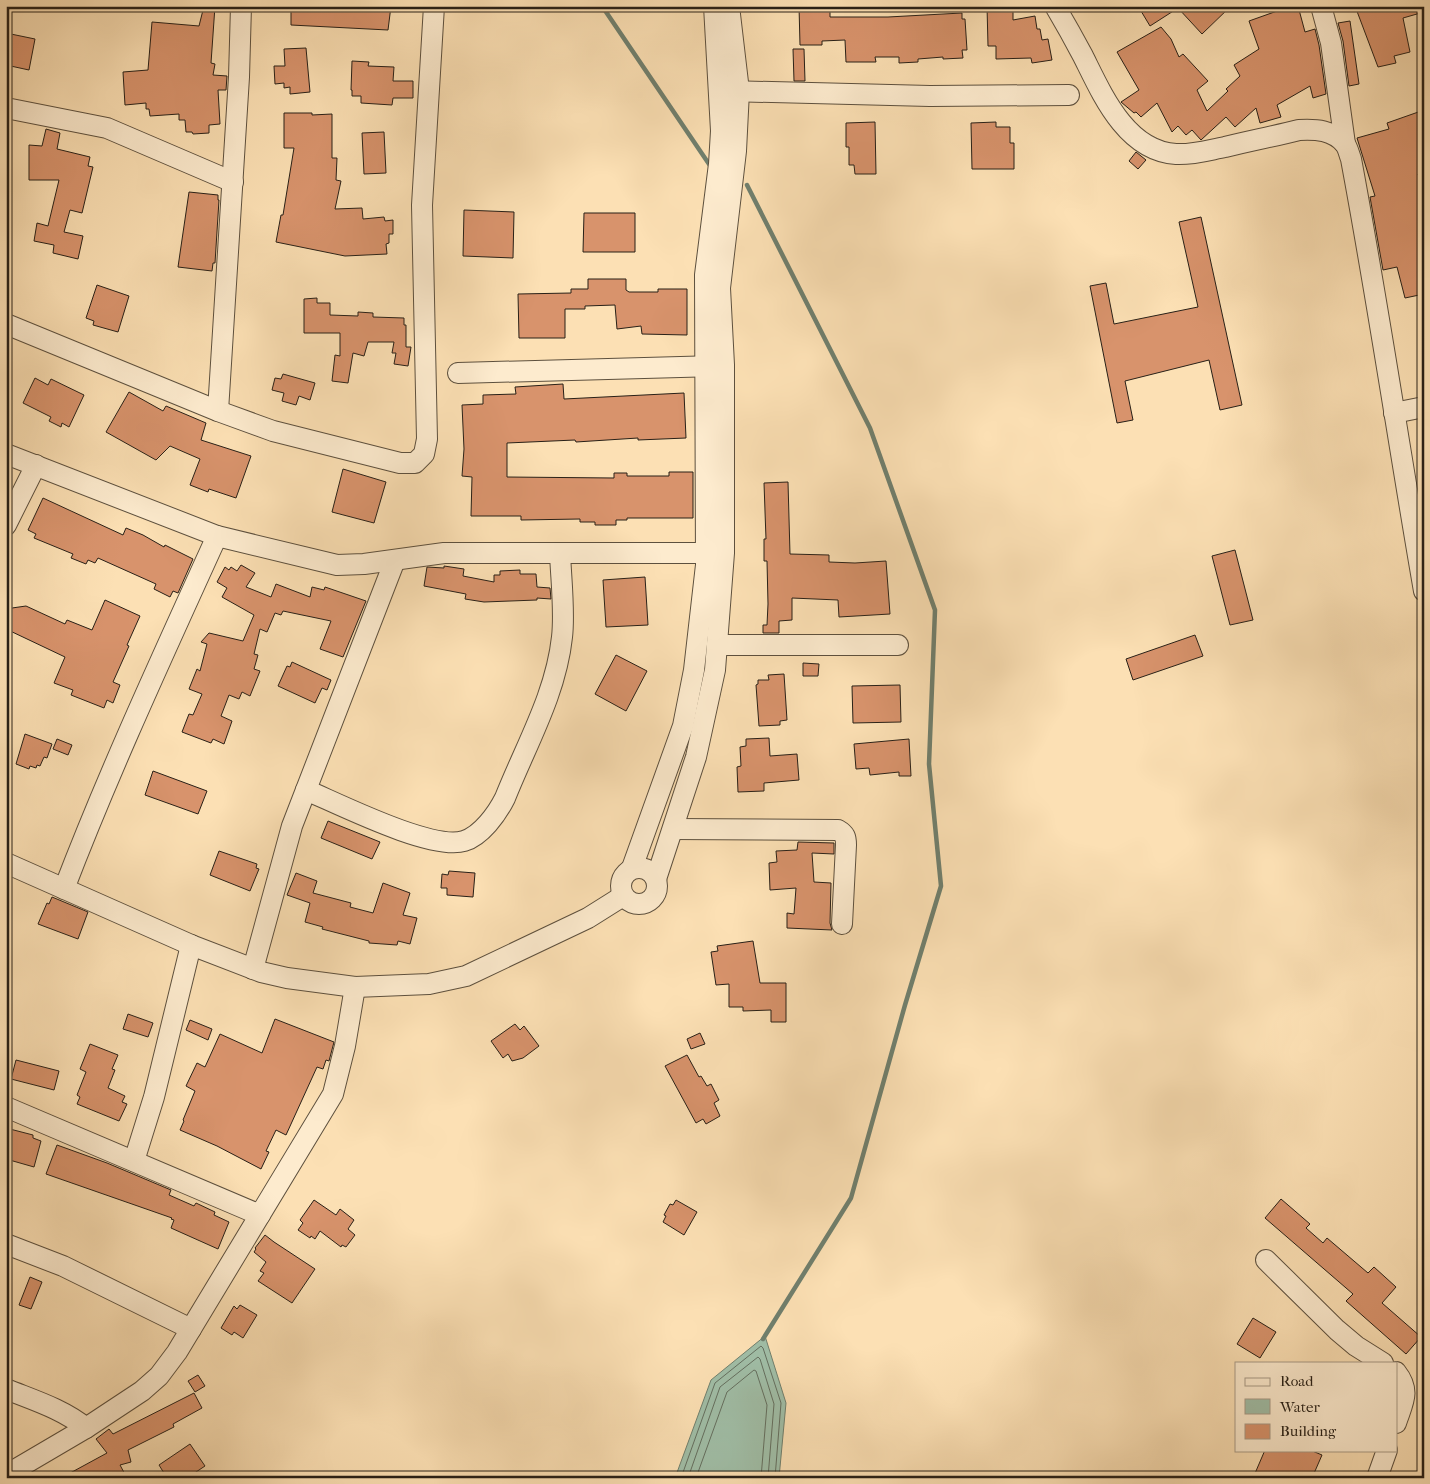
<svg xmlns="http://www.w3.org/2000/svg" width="1430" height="1484" viewBox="0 0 1430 1484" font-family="'IM FELL French Canon',serif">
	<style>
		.water { fill: #a0bea7; stroke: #707f6d }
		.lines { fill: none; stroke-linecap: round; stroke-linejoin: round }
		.shore { stroke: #646f5f; stroke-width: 1 }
		.stream { stroke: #707f6d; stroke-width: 4.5 }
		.building { fill: #d8936c; stroke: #282017 }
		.minor-casing { stroke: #5d503e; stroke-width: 22 }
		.minor { stroke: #fdebce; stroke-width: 20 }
	</style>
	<rect width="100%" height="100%" fill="#fce0b4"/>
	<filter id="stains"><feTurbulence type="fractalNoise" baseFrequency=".004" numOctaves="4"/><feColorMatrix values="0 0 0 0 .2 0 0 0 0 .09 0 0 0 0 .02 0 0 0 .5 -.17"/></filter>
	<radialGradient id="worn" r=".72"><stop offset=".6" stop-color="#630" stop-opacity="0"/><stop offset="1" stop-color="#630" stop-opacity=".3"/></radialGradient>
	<polygon class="water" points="765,1336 786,1403 779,1478 675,1478 711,1380"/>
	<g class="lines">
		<g class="shore">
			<polyline points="681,1478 715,1383 761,1346 763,1348 781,1403 775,1478"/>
			<polyline points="688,1478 720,1387 758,1357 760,1359 774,1404 768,1478"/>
			<polyline points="696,1478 727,1392 754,1370 756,1371 767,1405 761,1478"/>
		</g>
		<g class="stream">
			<polyline points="602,6 711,167"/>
			<polyline points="747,185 870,428 935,610 929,764 941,886 905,1005 851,1198 763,1339"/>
		</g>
	</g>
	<g class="building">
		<polygon points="204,6 215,6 211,63 215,64 213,75 227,76 226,90 218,90 220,124 209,125 209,133 193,134 192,132 186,132 185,120 179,120 179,114 150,116 149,109 146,109 146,103 125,105 123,72 148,70 152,22 199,26"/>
		<polygon points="291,6 391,6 388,30 291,25"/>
		<polygon points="799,6 830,6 830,17 888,17 962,13 962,19 965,19 967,50 962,50 963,58 943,59 943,57 918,59 918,62 899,63 899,57 875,57 876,62 846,62 845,40 822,41 822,45 800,45"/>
		<polygon points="987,6 1013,6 1013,20 1035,16 1037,29 1040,29 1042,40 1048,39 1052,60 1032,63 1031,58 996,59 996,46 988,46"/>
		<polygon points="1138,6 1231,6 1202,34 1178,8 1150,26"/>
		<polygon points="1279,6 1298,6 1305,32 1315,29 1319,45 1326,94 1313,98 1310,86 1277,105 1281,117 1260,123 1256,108 1235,127 1226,117 1201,140 1192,130 1186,135 1178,126 1172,132 1157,103 1141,117 1136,112 1134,113 1121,102 1139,90 1117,52 1161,27 1171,39 1179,57 1183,54 1208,81 1197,90 1207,111 1228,91 1226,89 1240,76 1234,65 1259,49 1249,21 1280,10"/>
		<polygon points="1355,6 1424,6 1424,12 1403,18 1410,52 1394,56 1396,63 1378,67"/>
		<polygon points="1350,21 1359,84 1349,86 1343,41 1338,23"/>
		<polygon points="6,33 35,39 29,70 6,65"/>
		<polygon points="306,48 310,92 290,94 290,87 284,88 284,83 275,84 274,66 285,66 284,49"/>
		<polygon points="793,49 804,49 805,81 794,81"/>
		<polygon points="352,61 369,62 368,66 394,67 393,81 413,81 413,98 393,98 392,105 361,103 361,96 352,96 352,90 351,90"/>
		<polygon points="1424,110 1424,173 1418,174 1424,193 1424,294 1405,298 1397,267 1383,270 1370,197 1375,196 1357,138 1389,129 1387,123"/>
		<polygon points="284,113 312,113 312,115 332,114 332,158 337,158 336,180 341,181 335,209 362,208 363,219 384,217 385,221 393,220 393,234 389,234 389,243 386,244 387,254 345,256 276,242 281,215 283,215 294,148 284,148"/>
		<polygon points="875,122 876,174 855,174 854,165 849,165 849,147 846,147 846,123"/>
		<polygon points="996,122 996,127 1010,127 1010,143 1014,143 1014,169 972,169 971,123"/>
		<polygon points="46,129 60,133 57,149 90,157 88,166 93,167 82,213 70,210 64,232 83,236 78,259 53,253 54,245 34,241 37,223 48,226 59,180 29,180 29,145 42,146"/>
		<polygon points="384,132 386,173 364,174 362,133"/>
		<polygon points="1136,152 1146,160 1138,169 1129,161"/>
		<polygon points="189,192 218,195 218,200 219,200 215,263 213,263 212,271 178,267"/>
		<polygon points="464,210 514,212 513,258 463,256"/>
		<polygon points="584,213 635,213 635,252 583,252"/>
		<polygon points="1201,217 1242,405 1220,410 1209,360 1125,381 1133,420 1117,423 1090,286 1106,283 1114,324 1198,307 1179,222"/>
		<polygon points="588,279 626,279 626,290 629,292 658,292 658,289 687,289 687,335 642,334 641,326 617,329 615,305 585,306 585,309 565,309 565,338 519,338 518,294 571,293 571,289 588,289"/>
		<polygon points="97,285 129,296 118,332 93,325 94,321 86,318"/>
		<polygon points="317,298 317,303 330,303 330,315 358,316 358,312 373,313 373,317 404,318 404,325 406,325 406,347 411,347 408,366 394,364 396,353 392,353 394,342 368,342 364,356 353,353 348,383 332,381 335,355 340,356 340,333 304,333 304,299"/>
		<polygon points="283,374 315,383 310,400 299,396 296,405 282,401 284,393 272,390 275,378 281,379"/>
		<polygon points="35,378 48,385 51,379 84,395 69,427 62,423 61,427 49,421 51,417 23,403"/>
		<polygon points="563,384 564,399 684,393 686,438 638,440 638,438 576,442 575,440 507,443 507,477 614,478 614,473 627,473 627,476 669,476 669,472 693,472 693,518 627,518 627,520 616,520 616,525 595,525 595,522 580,522 580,519 521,520 521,516 471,516 472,477 462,476 464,449 462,405 483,404 483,395 516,394 515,387"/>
		<polygon points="129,392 163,411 166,406 206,423 201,440 251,456 236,498 209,489 208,492 190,485 200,459 170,446 156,460 106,432"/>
		<polygon points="343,469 386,482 374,523 332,512"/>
		<polygon points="788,482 790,554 829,555 829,562 855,563 886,561 890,614 839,617 838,600 792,598 792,620 779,621 779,633 763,633 763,625 767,625 768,604 767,561 764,561 764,539 766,539 764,483"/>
		<polygon points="43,498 123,535 126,528 143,535 164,547 165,545 193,559 178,593 173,591 170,597 154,589 156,584 98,558 95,563 88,560 86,564 71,558 73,554 34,538 36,534 28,530"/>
		<polygon points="1235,550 1253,620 1230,625 1212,556"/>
		<polygon points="241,565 255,573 246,587 271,597 276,584 310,597 312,587 324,590 325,587 366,601 343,657 320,649 331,621 283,611 281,615 275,613 267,632 260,629 254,654 258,655 254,669 260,671 250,696 242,692 239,699 229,695 221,716 232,721 224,744 213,739 211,743 182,732 189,714 193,715 202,694 189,689 197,669 200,671 207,644 201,642 209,633 243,641 254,615 222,597 227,588 217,582 225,567 229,570 231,567 237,571"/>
		<polygon points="444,566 464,569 463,576 494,582 494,575 500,575 500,571 520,570 520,574 536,574 537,587 550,588 551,599 537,598 537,600 484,602 465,599 466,594 424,586 427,567 444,568"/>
		<polygon points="645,577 648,625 606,627 603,580"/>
		<polygon points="105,600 140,616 127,645 129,646 113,682 120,685 113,703 107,700 104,708 71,695 73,690 54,683 65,657 6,629 6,622 12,608 26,606 65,624 67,620 92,630"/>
		<polygon points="1195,635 1203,656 1133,680 1126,659"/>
		<polygon points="616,655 647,671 626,711 595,694"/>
		<polygon points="292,662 331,680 327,690 322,688 315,703 278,686 287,666 290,667"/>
		<polygon points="803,663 819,664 818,676 803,676"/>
		<polygon points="784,674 787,720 780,721 780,725 759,726 756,685 758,684 758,680 769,680 768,675"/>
		<polygon points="900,685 901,722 853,723 852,686"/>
		<polygon points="25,734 52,744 47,758 44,757 40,766 37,765 36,768 30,766 29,769 16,764"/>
		<polygon points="769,738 770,756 797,754 799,780 764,783 764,791 738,792 737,767 741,766 740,747 746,746 746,739"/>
		<polygon points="57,739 72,745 68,755 53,749"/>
		<polygon points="909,739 911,776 899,776 899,772 870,775 869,768 856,769 854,744"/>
		<polygon points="153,771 207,791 198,814 145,795"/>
		<polygon points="328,821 380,842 372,859 321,838"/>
		<polygon points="798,842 834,843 834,854 812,853 814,882 831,883 830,923 832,930 787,928 787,913 794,914 796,888 770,890 769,863 777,862 776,851 797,850"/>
		<polygon points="219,851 257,864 256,868 259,869 250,891 210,875"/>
		<polygon points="449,871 475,873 473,897 447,895 447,888 441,888 442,874 448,875"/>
		<polygon points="296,873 317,881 313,893 351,903 350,907 373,913 383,883 410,893 403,915 417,918 410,944 398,941 397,945 369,943 369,941 322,929 323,927 305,922 310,903 287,895"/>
		<polygon points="52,897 88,912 78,939 38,924 47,903 49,904"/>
		<polygon points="753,941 760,983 786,983 786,1022 771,1022 771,1010 743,1011 743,1007 729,1007 729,984 716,985 711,952 718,951 717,946"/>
		<polygon points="128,1014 153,1023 148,1037 123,1029"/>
		<polygon points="275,1019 334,1042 329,1061 326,1060 323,1069 317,1067 286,1135 276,1130 266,1151 269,1152 261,1169 217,1146 180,1130 184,1121 183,1120 195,1091 186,1086 197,1063 205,1067 220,1034 262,1053"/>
		<polygon points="190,1020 212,1029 208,1040 186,1030"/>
		<polygon points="515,1024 520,1030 524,1026 539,1046 523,1058 512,1061 508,1054 503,1058 491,1041"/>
		<polygon points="700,1033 705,1044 691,1049 687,1039"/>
		<polygon points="90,1044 118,1055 112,1069 115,1070 108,1088 125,1096 122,1102 127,1104 119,1121 77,1104 80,1097 77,1095 86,1072 80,1069"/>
		<polygon points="687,1055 699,1077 701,1076 707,1086 711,1084 719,1100 714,1103 720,1116 706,1124 703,1119 696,1123 665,1066"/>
		<polygon points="16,1060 59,1071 54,1090 11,1079"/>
		<polygon points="6,1128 33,1135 33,1138 41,1141 34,1167 6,1159"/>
		<polygon points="57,1145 107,1163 171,1190 169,1195 194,1206 196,1203 215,1212 214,1215 229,1222 218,1249 171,1228 174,1220 171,1219 172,1218 46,1174"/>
		<polygon points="1281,1199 1310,1224 1306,1228 1323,1243 1327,1238 1368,1273 1374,1267 1396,1287 1382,1303 1421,1337 1406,1354 1346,1301 1353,1294 1265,1218"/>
		<polygon points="314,1200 336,1215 340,1209 354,1220 348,1229 355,1235 346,1247 342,1245 341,1247 320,1231 315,1239 311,1236 310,1238 298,1230 303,1223 300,1220"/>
		<polygon points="676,1200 697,1212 684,1235 663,1222 666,1216 664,1215 670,1204 673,1205"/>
		<polygon points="265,1235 274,1242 315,1269 292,1303 258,1281 264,1273 260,1271 266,1262 254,1252 256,1249 255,1248"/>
		<polygon points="30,1277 42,1282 31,1309 19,1305"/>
		<polygon points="240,1305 257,1315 243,1338 234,1332 232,1335 221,1328 234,1306 237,1309"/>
		<polygon points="1253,1318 1276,1332 1260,1358 1237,1344"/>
		<polygon points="198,1375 205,1386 195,1392 188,1381"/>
		<polygon points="194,1393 202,1408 173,1424 174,1427 128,1450 131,1462 120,1465 127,1478 61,1478 107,1453 96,1439 109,1429 113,1434"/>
		<polygon points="190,1444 205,1466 187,1478 167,1478 159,1465"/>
		<polygon points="1265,1450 1310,1450 1322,1455 1312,1478 1253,1478"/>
	</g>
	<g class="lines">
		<defs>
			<g id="minor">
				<path d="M1055,6C1065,23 1074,39 1083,56C1102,94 1126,151 1176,154C1193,155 1209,150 1225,147C1250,141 1275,136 1299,130C1316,129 1333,130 1345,144C1348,148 1349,154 1351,159C1378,303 1399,447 1424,591"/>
				<polyline points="1321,6 1331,43 1345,144"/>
				<polyline points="727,91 930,96 1069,95"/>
				<polyline points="6,108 107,128 233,182"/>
				<polyline points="6,324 218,411 273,431 400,463 415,463 424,454 427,439 422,205 434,6"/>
				<polyline points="458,373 717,366"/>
				<polyline points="218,411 239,77 241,6"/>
				<polyline points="1394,413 1424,407"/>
				<polyline points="6,454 217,536 337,565 364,564 444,553 719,553"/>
				<polyline points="6,525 36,465"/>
				<polyline points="717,645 898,645"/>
				<path d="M306,790C339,804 432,851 464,841C481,836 497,814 505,798C526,745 556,694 562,637C565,612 561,579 560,553"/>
				<path d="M673,829L838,830C845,834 846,837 846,845L842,924"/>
				<polyline points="6,863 191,945 261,972 287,978 355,987 429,984 466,976 588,918 623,896"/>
				<circle cx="639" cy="886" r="18"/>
				<polyline points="632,868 683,726 694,670 706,565 705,275 719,164 721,131 714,6"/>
				<polyline points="656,879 696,757 715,670 724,553 724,365 720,288 736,151 739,91 729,6"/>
				<path d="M64,889C110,769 164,653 217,536"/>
				<polyline points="253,969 292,826 395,560"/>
				<polyline points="6,1107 260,1215"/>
				<polyline points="134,1161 154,1097 191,945"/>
				<polyline points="6,1244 63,1266 191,1329"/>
				<polyline points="1266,1260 1337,1330 1356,1346 1383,1363"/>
				<path d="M1396,1372C1411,1391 1403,1402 1396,1423"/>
				<path d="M6,1389C33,1400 63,1409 86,1428"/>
				<polyline points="6,1475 86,1428 142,1391 159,1376 177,1352 333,1094 345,1046 355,987"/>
				<polyline points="1377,1478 1387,1450"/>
			</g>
		</defs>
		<use href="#minor" class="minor-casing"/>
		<use href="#minor" class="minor"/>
	</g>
	<rect width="1430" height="1484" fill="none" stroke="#fce0b4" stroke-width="25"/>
	<rect x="8" y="8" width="1415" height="1469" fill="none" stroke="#282017" stroke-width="2.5"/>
	<rect x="12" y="12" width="1405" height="1459" fill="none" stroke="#282017"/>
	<rect x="1235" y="1362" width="162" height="90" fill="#fdebce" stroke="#a89a85"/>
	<rect x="1245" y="1378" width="25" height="8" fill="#fdebce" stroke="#a89a85"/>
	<text x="1280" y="1386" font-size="15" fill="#282017">Road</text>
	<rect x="1245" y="1399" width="25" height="15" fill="#a0bea7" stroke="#a89a85"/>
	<text x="1280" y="1412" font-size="15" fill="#282017">Water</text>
	<rect x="1245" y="1424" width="25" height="15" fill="#d8936c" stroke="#a89a85"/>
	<text x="1280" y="1436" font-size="15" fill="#282017">Building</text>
	<rect width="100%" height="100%" filter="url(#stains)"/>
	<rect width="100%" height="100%" fill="url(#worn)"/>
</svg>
